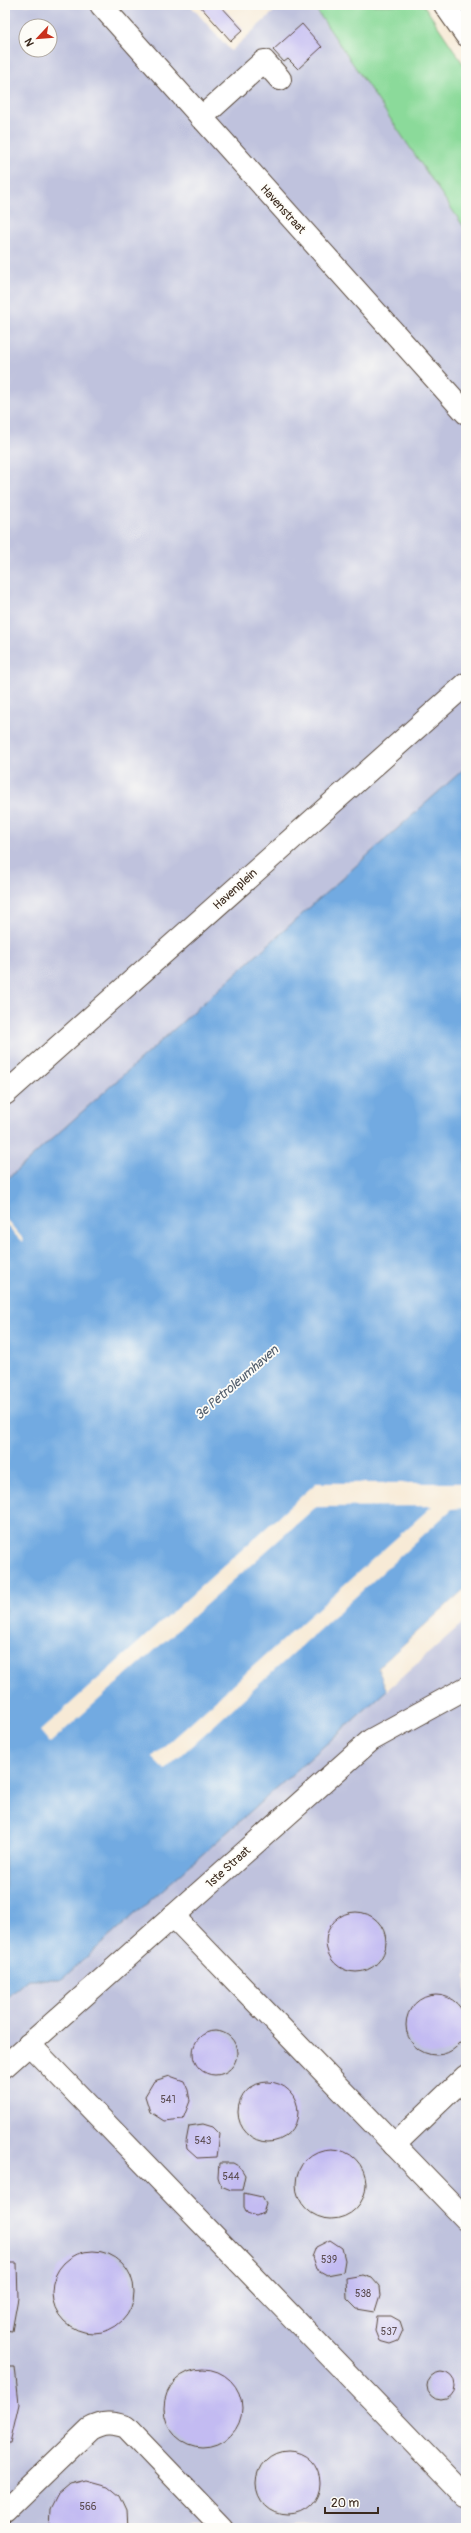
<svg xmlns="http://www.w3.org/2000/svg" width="471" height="2533" viewBox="0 0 471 2533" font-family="Pangolin,sans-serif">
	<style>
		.industrial { fill: #bfc2dd; fill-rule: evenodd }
		.green { fill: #8bda9a; stroke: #63825c }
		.water { fill: #72aae1; stroke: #566a80 }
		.pier { fill: #f7ead6 }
		.building { fill: #c3bbf2 }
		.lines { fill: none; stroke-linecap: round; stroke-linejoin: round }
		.minor-casing { stroke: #57473a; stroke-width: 24 }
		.minor { stroke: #fff; stroke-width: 22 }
		.labels { text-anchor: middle; stroke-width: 3.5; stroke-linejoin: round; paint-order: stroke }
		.number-label { font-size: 10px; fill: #5d4e53 }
		.street-label { font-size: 12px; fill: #3b2a1e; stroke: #fdfcf7 }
		.water-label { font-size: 13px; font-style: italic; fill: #515d6c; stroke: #fdfcf7 }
	</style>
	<rect width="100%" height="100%" fill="#fdfcf7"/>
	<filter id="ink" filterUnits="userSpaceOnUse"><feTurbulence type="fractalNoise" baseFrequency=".025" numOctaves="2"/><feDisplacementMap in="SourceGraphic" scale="8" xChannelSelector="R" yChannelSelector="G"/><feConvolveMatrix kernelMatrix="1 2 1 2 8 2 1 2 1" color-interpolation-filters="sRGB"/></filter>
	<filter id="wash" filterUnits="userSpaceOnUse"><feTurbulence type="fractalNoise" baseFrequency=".012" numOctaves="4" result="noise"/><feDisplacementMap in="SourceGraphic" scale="16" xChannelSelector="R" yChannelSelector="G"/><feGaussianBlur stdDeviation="0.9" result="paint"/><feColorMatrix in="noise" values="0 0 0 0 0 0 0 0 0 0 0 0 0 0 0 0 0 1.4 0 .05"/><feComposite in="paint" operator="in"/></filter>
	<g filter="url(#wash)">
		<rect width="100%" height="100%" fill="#f7ead6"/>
		<g class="industrial">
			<path d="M5,5H190L231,51L281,5H313L466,230V767L5,1181ZM26,26H50V50H26Z"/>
			<polygon points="466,1620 466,2528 5,2528 5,1999 28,1979 62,1979"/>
		</g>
		<polygon class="green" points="313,5 424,5 425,7 466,68 466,230"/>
		<polygon class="water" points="466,767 466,1588 378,1668 387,1690 62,1979 28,1979 5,1999 5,1181"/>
		<g class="pier">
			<polygon points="5,1218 24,1240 22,1242 5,1224"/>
			<polygon points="316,1483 466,1483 466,1508 452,1509 165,1770 152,1757 432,1506 316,1507 50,1743 40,1731"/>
			<polygon points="466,1588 466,1591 380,1669 389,1689 387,1690 378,1668"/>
		</g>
		<g id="blocks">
			<g class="building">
				<polygon points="199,5 220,5 243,30 231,41"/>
				<polygon points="302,24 322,47 298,69 288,59 284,62 273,50"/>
				<circle cx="356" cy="1942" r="30"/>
				<circle cx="436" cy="2025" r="30"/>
				<circle cx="215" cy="2053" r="22"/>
				<polygon points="170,2076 184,2081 188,2090 190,2101 183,2119 164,2121 150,2112 145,2096 154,2081"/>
				<circle cx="268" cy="2112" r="30"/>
				<polygon points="203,2124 213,2127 220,2134 217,2157 197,2158 187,2149 186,2142 189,2126"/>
				<circle cx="331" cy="2184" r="35"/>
				<polygon points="219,2163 233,2163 240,2167 245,2175 242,2190 231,2190 221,2186 218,2177"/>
				<polygon points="244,2193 262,2197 266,2204 263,2213 256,2216 247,2213 244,2207"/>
				<polygon points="330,2240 342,2248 345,2260 343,2272 327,2275 316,2269 312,2257 316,2247"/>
				<circle cx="93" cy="2292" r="41"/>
				<polygon points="5,2263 17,2263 18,2298 12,2331 5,2330"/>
				<polygon points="363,2275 372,2278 379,2286 380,2296 375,2312 357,2309 347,2299 346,2278"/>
				<polygon points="377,2316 391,2316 400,2321 403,2330 398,2341 390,2344 379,2341 375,2331"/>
				<polygon points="5,2367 15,2367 19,2404 10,2443 5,2443"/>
				<circle cx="203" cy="2408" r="39"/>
				<circle cx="441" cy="2386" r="14"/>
				<circle cx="288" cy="2483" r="32"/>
				<polygon points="86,2480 108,2486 120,2496 127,2511 128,2528 49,2528 50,2509 57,2495 70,2484"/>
			</g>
		</g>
	</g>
	<g filter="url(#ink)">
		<use href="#blocks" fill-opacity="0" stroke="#57473a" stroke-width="1"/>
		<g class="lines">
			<defs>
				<g id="minor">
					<polyline points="101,5 466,413"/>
					<polyline points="445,5 466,35"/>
					<polyline points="201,118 264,61 280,79"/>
					<polyline points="5,1094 466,684"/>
					<polyline points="173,1916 466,2219"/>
					<polyline points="29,2044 466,2497"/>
					<polyline points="5,2066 371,1740 466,1688"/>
					<polyline points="394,2145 466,2076"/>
					<path d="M5,2511L90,2429C103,2422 112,2422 126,2427L223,2528"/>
				</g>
			</defs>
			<use href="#minor" class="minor-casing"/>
			<use href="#minor" class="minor"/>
		</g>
	</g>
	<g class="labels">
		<g class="number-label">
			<text x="168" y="2103">541</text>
			<text x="203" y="2144">543</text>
			<text x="231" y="2180">544</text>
			<text x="329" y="2263">539</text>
			<text x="363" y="2297">538</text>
			<text x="389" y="2335">537</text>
			<text x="88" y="2510">566</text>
		</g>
		<g class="street-label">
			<text transform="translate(283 209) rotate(48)" y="4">Havenstraat</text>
			<text transform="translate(235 889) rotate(-42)" y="4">Havenplein</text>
			<text transform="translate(228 1867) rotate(-42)" y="4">1ste Straat</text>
		</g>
		<g class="water-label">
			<text transform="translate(236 1382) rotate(-41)" y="5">3e Petroleumhaven</text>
		</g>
	</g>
	<rect width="471" height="2533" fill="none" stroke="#fdfcf7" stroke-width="20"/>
	<g transform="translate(38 38) rotate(244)"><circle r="19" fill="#fdfcf7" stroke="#afa8a0"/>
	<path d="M0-3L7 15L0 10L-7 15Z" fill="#c8321e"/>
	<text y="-6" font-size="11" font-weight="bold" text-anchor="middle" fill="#3b2a1e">N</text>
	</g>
	<path d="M325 2507v6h53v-6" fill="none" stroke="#3b2a1e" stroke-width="2"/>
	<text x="331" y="2507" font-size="12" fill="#3b2a1e" stroke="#fdfcf7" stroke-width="3" paint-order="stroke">20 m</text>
</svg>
